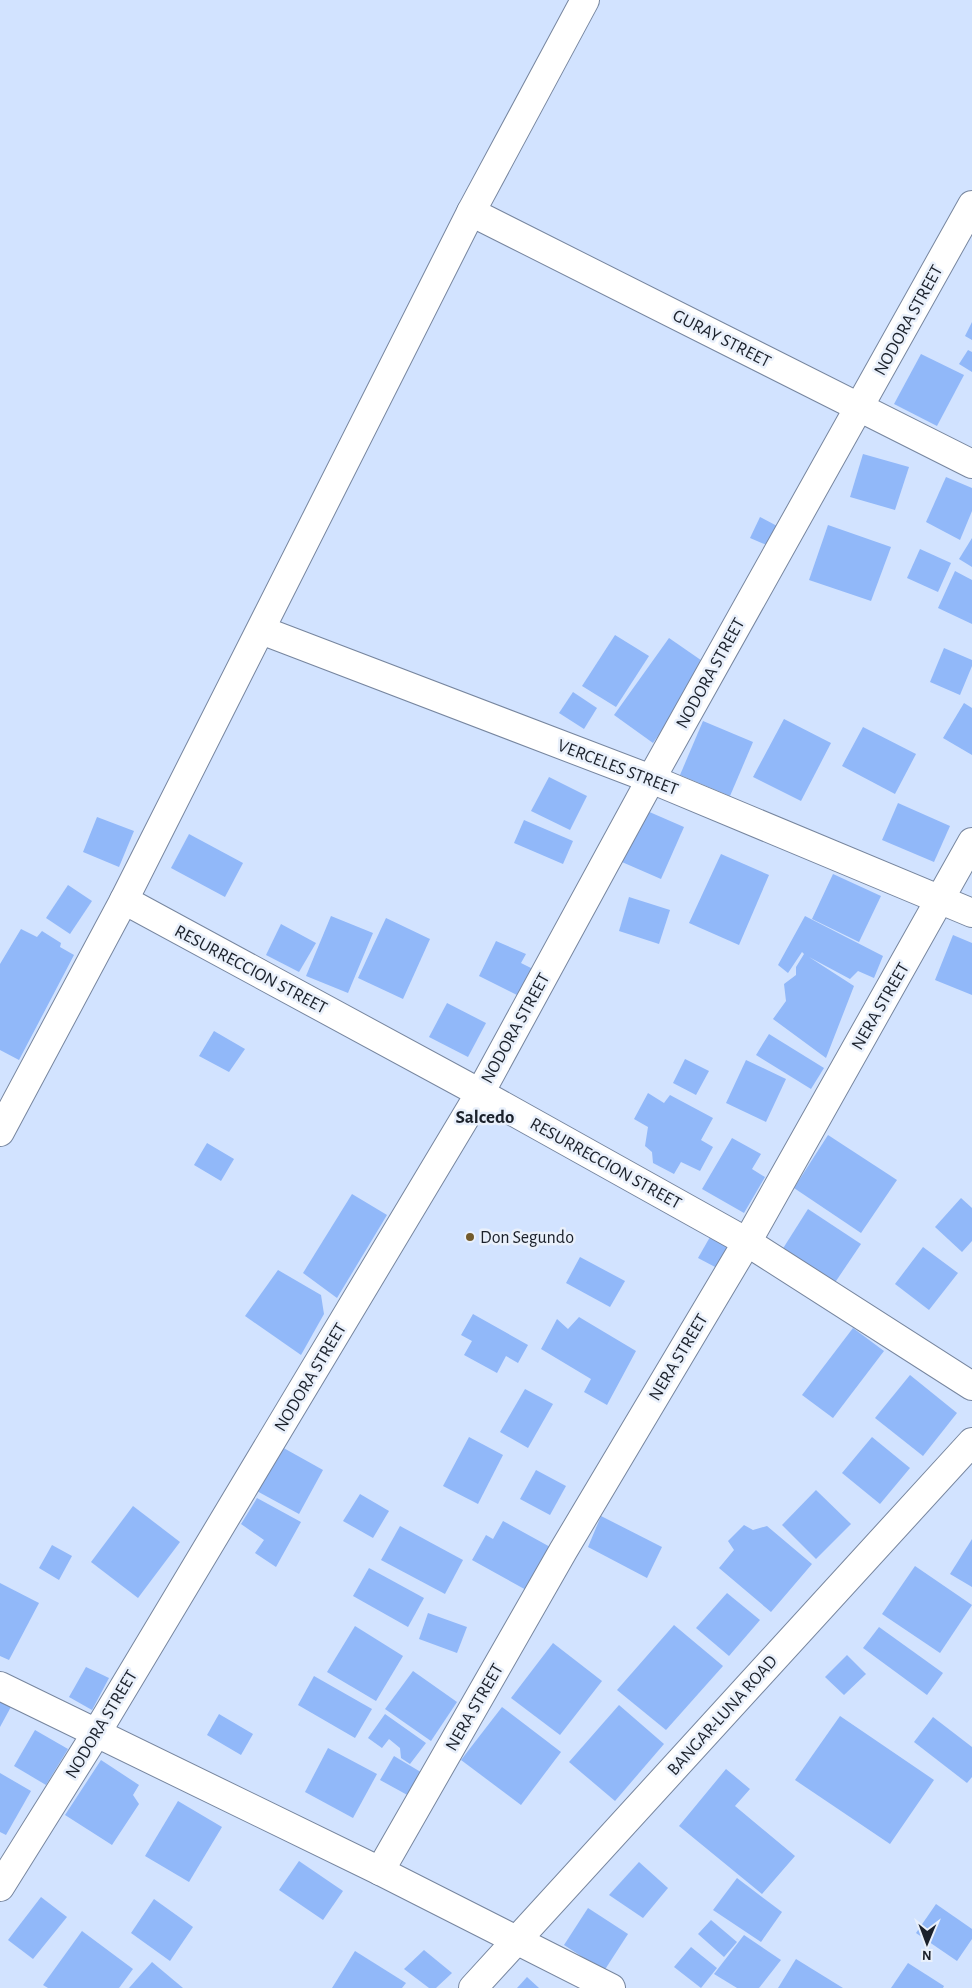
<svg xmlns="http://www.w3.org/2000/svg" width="972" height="1988" viewBox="0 0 972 1988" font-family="'Alegreya Sans',sans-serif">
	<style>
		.building { fill: #91b8f9 }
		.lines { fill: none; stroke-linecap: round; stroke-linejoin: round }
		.minor-casing { stroke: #77869f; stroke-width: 30 }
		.major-casing { stroke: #77869f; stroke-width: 30 }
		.minor { stroke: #fff; stroke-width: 28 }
		.major { stroke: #fff; stroke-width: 28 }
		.poi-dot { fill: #725a2b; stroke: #e9f0fb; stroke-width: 2 }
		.labels { text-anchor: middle; stroke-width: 5; stroke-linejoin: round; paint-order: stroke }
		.street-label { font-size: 18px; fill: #1b212b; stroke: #e9f0fb }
		.poi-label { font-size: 18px; fill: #1b212b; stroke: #e9f0fb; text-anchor: start }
		.neighbourhood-label { font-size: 19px; font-weight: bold; fill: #1b212b; stroke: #e9f0fb }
	</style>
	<rect width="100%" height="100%" fill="#d2e3ff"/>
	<g class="building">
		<polygon points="972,322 972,340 965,336"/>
		<polygon points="968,350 972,352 972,372 959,364"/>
		<polygon points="921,354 964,375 937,426 894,404"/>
		<polygon points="863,454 909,467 895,510 850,497"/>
		<polygon points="946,477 972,488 972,511 960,540 926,522"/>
		<polygon points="760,517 779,527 769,546 750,538"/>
		<polygon points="828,525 891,547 871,601 809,580"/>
		<polygon points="972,538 972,567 959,559"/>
		<polygon points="920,549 951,563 938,592 907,578"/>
		<polygon points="955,571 972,580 972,624 938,608"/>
		<polygon points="615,635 649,656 616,707 582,686"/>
		<polygon points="669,638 708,665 653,743 614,715"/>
		<polygon points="944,648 972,660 972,666 960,695 930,682"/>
		<polygon points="573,692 597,708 584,729 559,713"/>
		<polygon points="964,703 972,708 972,755 943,738"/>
		<polygon points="784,719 831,743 801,801 753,777"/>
		<polygon points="703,721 753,742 730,796 680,775"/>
		<polygon points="863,727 916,754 895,794 842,766"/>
		<polygon points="549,777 587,796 570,830 531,811"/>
		<polygon points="898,803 950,826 934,862 882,840"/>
		<polygon points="638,807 684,827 661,879 615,859"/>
		<polygon points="97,817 134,831 119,867 83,852"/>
		<polygon points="524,820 573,841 563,864 514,843"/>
		<polygon points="189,834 243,863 225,897 171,868"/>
		<polygon points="721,854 769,875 739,945 689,923"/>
		<polygon points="833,874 881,896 859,942 812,919"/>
		<polygon points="68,885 92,901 70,934 46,918"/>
		<polygon points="629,897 670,910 659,944 619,931"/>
		<polygon points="331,916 373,933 348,993 306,976"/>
		<polygon points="805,916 883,956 874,978 858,971 850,979 809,957 854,986 826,1058 773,1019 786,1001 784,984 796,975 796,967 804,954 802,952 788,973 778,965"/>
		<polygon points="386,918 430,939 403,999 358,978"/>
		<polygon points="281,924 316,943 299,972 266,955"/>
		<polygon points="21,929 37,937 42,931 61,943 60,947 74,955 19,1060 0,1050 0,964"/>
		<polygon points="953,935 972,943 972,995 935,980"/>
		<polygon points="496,941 526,954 521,963 533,969 521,997 479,976"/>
		<polygon points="447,1003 486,1023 468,1057 429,1037"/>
		<polygon points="214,1031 245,1049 229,1072 199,1056"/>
		<polygon points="769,1034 824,1068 811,1089 756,1055"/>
		<polygon points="685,1059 709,1071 696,1095 673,1083"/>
		<polygon points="746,1060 786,1079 766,1122 726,1103"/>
		<polygon points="648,1093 664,1103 670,1095 713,1118 701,1140 713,1147 700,1171 681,1162 674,1174 653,1163 652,1152 645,1146 648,1127 634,1119"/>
		<polygon points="828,1135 897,1180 861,1233 794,1188"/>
		<polygon points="732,1138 761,1154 752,1169 765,1177 744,1213 702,1189"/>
		<polygon points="207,1143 234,1159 221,1181 194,1165"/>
		<polygon points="352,1194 387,1215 337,1298 303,1273"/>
		<polygon points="961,1198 972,1208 972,1241 962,1252 935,1227"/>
		<polygon points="808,1209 861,1244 834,1284 782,1250"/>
		<polygon points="710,1237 729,1248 717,1268 698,1258"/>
		<polygon points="923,1247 958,1273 929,1310 895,1284"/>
		<polygon points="580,1257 625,1281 610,1307 566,1283"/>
		<polygon points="278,1270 321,1295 324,1314 301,1355 245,1316"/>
		<polygon points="473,1314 528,1345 518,1363 506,1356 497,1373 464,1355 472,1341 461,1335"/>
		<polygon points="579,1317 636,1351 607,1405 584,1392 591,1379 541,1349 557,1319 568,1329"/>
		<polygon points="853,1328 884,1351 833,1418 802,1395"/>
		<polygon points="910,1375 957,1413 923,1456 875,1418"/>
		<polygon points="525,1389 553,1404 528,1448 500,1432"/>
		<polygon points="469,1437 503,1455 478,1504 443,1486"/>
		<polygon points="872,1437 910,1468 880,1504 842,1473"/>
		<polygon points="280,1446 323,1470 299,1514 255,1490"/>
		<polygon points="536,1470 566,1486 550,1515 520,1499"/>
		<polygon points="816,1490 851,1524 816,1559 782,1525"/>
		<polygon points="360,1494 389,1511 373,1538 343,1521"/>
		<polygon points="257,1498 301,1522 276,1567 255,1553 264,1540 241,1524"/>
		<polygon points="133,1506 180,1542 138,1598 91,1562"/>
		<polygon points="601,1516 662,1547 647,1578 588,1547"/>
		<polygon points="503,1521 552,1548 528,1591 472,1560 486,1535 493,1539"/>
		<polygon points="744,1525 753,1530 767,1526 812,1564 771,1612 719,1568 734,1550 728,1541"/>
		<polygon points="400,1526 463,1560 445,1594 381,1560"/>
		<polygon points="972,1539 972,1587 950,1574"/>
		<polygon points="52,1545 72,1556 59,1580 39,1568"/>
		<polygon points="915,1566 972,1605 940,1653 882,1614"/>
		<polygon points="369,1568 424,1598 408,1627 353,1596"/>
		<polygon points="0,1583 39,1603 9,1660 0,1656"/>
		<polygon points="727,1593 760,1620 729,1656 696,1628"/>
		<polygon points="428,1613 467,1627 457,1653 419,1639"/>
		<polygon points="674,1625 723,1666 666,1730 617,1690"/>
		<polygon points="355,1626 403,1656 376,1701 327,1672"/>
		<polygon points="879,1627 943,1673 927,1695 863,1648"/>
		<polygon points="553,1643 602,1681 560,1735 511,1698"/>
		<polygon points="847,1655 866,1674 844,1695 825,1677"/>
		<polygon points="86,1667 109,1678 92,1710 69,1697"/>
		<polygon points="413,1671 457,1702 431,1741 385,1709"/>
		<polygon points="314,1676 372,1709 355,1738 298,1705"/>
		<polygon points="0,1699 12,1705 0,1727"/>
		<polygon points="619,1705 664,1744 615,1801 569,1762"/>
		<polygon points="502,1707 561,1752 521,1805 461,1760"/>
		<polygon points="219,1714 253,1734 241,1755 207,1735"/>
		<polygon points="385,1714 426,1743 410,1764 401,1758 400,1748 389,1739 382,1748 368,1738"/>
		<polygon points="840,1716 934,1780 890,1844 795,1780"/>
		<polygon points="933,1717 972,1747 972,1777 967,1783 914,1742"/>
		<polygon points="35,1730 68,1749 46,1785 14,1766"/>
		<polygon points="328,1748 377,1774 353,1818 305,1792"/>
		<polygon points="394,1756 424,1774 411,1797 380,1780"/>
		<polygon points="101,1760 139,1785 133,1795 139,1804 112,1845 65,1815"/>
		<polygon points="726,1769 750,1789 735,1806 795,1856 762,1894 679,1826"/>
		<polygon points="0,1773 31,1791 6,1835 0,1832"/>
		<polygon points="178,1801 222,1827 189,1882 145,1856"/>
		<polygon points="299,1861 343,1891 323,1920 279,1890"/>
		<polygon points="639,1862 668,1888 643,1918 609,1895"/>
		<polygon points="737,1878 782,1912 761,1942 713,1910"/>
		<polygon points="41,1897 67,1917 33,1959 8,1940"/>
		<polygon points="154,1899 193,1927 170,1961 131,1933"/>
		<polygon points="936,1904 972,1929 972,1939 957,1961 916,1933"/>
		<polygon points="588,1908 628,1934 604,1971 564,1945"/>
		<polygon points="711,1920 737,1942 724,1957 698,1934"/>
		<polygon points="82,1931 133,1969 119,1988 48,1988 43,1985"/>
		<polygon points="744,1935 781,1960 759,1988 737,1988 714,1974"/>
		<polygon points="691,1947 717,1968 701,1988 674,1967"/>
		<polygon points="424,1950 452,1973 436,1988 429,1988 404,1969"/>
		<polygon points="355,1951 406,1983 402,1988 332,1988"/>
		<polygon points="796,1959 843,1988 778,1988"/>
		<polygon points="152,1962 183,1988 129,1988"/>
		<polygon points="908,1963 944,1986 943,1988 891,1988"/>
		<polygon points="527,1977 539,1988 517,1988"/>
	</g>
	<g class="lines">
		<defs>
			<g id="minor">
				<polyline points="471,212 972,464"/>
				<polyline points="261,630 651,779 972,913"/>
				<polyline points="124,900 480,1093 747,1242 972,1386"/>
				<polyline points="0,1132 124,900 471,212 585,0"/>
				<polyline points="0,1686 380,1871 611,1988"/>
				<polyline points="380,1871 563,1551 747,1242 972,842"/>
				<polyline points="0,1887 97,1732 480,1093 651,779 972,205"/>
			</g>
			<polyline id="major" points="473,1988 972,1442"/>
		</defs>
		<use href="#minor" class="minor-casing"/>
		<use href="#major" class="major-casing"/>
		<use href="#minor" class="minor"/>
		<use href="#major" class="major"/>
	</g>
	<circle class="poi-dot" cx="470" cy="1237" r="5"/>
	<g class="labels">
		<g class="street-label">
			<text transform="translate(908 320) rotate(-61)" y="6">NODORA STREET</text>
			<text transform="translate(722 338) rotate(27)" y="6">GURAY STREET</text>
			<text transform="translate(710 673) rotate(-61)" y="6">NODORA STREET</text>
			<text transform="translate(618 767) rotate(21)" y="6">VERCELES STREET</text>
			<text transform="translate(251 969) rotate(28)" y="6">RESURRECCION STREET</text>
			<text transform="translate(880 1006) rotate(-60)" y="6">NERA STREET</text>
			<text transform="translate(515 1028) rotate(-61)" y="6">NODORA STREET</text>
			<text transform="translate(606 1163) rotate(29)" y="6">RESURRECCION STREET</text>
			<text transform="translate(678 1357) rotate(-59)" y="6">NERA STREET</text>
			<text transform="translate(310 1377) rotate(-59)" y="6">NODORA STREET</text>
			<text transform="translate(474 1707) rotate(-60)" y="6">NERA STREET</text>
			<text transform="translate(722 1715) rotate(-48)" y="6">BANGAR-LUNA ROAD</text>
			<text transform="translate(101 1724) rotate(-59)" y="6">NODORA STREET</text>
		</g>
		<g class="poi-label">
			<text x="480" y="1243">Don Segundo</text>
		</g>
		<g class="neighbourhood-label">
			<text x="485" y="1123">Salcedo</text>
		</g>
	</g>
	<g transform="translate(927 1943) rotate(181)" stroke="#e9f0fb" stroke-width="4" paint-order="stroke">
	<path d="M0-4L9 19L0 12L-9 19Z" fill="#1b212b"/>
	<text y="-8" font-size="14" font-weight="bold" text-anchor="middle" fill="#1b212b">N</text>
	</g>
</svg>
